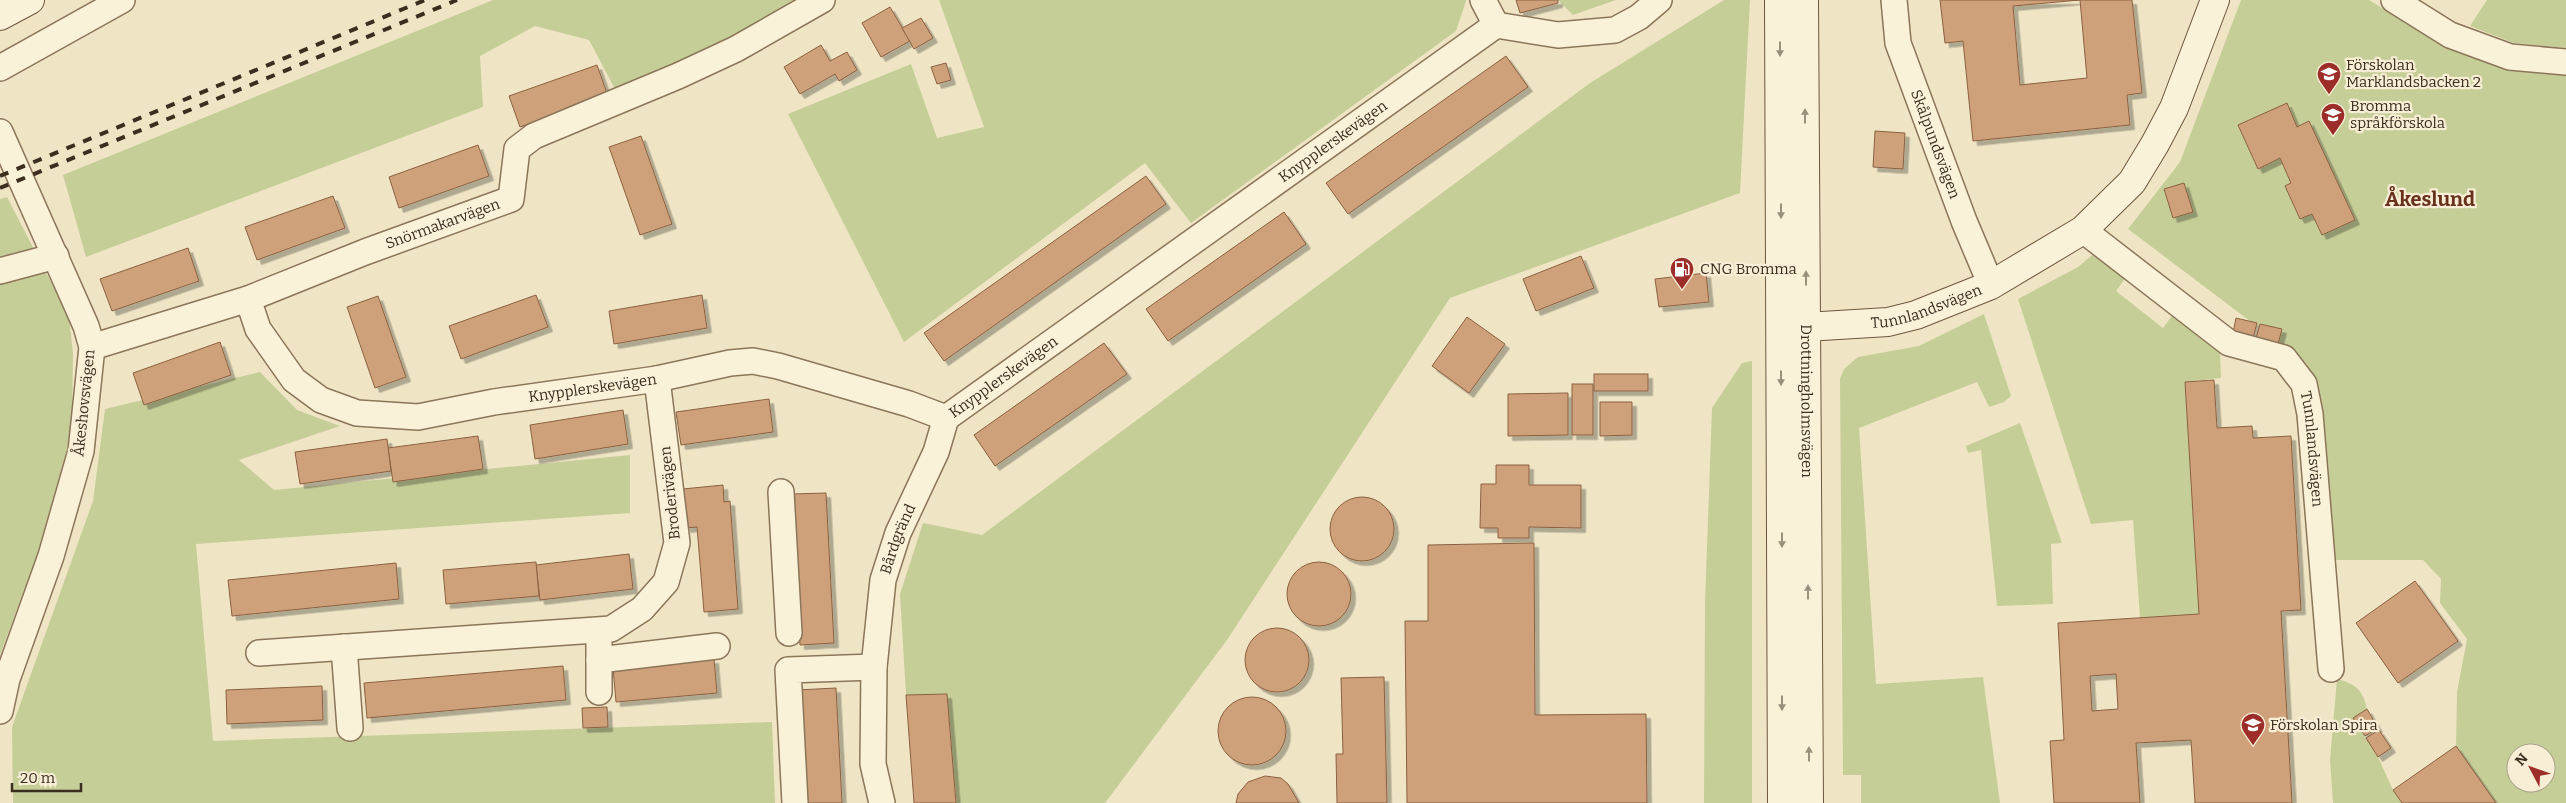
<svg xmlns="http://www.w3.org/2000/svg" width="2566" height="803" viewBox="0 0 2566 803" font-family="Bitter,serif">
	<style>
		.green { fill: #c6ce98; fill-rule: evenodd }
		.building { fill: #cea17a; stroke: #8b6140; fill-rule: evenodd; filter: url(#shadow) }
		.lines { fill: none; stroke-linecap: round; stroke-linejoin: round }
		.street-casing { stroke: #8b765a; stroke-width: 28 }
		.secondary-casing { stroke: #6d573e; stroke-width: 30 }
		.street { stroke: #faf1d9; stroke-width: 25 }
		.secondary { stroke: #faf1d9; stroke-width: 28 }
		.rail { stroke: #3b2e1f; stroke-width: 4; stroke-dasharray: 9 9; stroke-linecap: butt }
		.oneway { fill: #9a907c }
		.labels { text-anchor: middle; stroke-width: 4.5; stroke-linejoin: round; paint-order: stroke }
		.poi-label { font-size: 15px; fill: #3b2e1f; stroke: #f7eed5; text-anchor: start }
		.street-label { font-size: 15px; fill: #3b2e1f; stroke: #f7eed5 }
		.district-label { font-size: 20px; font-weight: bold; fill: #69301d; stroke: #f7eed5 }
	</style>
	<defs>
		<filter id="shadow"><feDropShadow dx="4.5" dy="4.5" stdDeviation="0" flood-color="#0004"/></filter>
	</defs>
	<rect width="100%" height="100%" fill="#efe5c5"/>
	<g class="green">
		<polygon points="493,0 794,0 732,40 616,91 589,40 535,26 480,56 483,107 86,257 63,175"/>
		<polygon points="939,0 1466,0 1466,1 1456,31 1191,223 1145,163 904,342 788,114 911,64 937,138 984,127"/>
		<polygon points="1558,0 1616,0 1573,15"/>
		<polygon points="1724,0 1750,0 1740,193 1450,298 1227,640 1105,803 956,803 947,694 906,695 900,594 923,523 982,535 1590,83"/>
		<path d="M2241,0H2369L2419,31L2449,45L2508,66L2566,75V803H2496L2456,746L2457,692L2467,639L2440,603L2441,579L2423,560H2332L2331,507L2307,364L2128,229L2180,162ZM2516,753H2546V783H2516Z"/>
		<polygon points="2487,0 2566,0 2566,48 2514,43 2470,26"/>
		<polygon points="7,197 69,317 73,354 72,422 57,501 0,655 0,199"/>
		<polygon points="2092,255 2127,276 2116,291 2163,328 2174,313 2220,350 2221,378 2185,382 2199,614 2140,618 2133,520 2091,524 2018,299 2078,267"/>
		<polygon points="1984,314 2011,396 2004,402 1989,407 1977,382 1859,428 1876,684 1983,677 2000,803 1861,803 1861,775 1843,775 1840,379 1844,369 1858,357 1919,346"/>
		<polygon points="1752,361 1752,803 1704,803 1705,603 1712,408 1742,363"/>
		<polygon points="260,372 297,410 340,426 239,460 274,490 630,455 630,513 196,544 213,741 772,722 775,803 13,803 12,727 93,501 105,409"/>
		<polygon points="2020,423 2062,543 2051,544 2053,604 1997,606 1981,450 1968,453 1966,446"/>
		<path d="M2337,679C2356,684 2363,690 2367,709L2354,718L2378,757L2393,790L2402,803H2333L2330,760Z"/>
	</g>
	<g class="building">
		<polygon points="1516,0 1558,0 1558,3 1520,13"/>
		<path d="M1940,0H2132L2142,93L2127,95L2130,125L1973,141L1963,41L1945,43ZM2080,0L2087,78L2020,85L2013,6Z"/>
		<polygon points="890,7 910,41 881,57 862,23"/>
		<polygon points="921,18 933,38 914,49 902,28"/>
		<polygon points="821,45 830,61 847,52 857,70 839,81 835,74 800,94 784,67"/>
		<polygon points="1506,56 1528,87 1348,214 1326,183"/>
		<polygon points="946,63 951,80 937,84 931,67"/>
		<polygon points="597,65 608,96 520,127 509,96"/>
		<polygon points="2287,103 2297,127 2309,121 2355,220 2322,235 2312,214 2300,219 2285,186 2291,183 2280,158 2258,169 2238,125"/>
		<polygon points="1875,131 1905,133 1903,169 1873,167"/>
		<polygon points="641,136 672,224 640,235 609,147"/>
		<polygon points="478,145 489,176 399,208 389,177"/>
		<polygon points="1146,176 1166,204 944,361 924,333"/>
		<polygon points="2184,183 2193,212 2173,218 2164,189"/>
		<polygon points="333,196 345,228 257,260 245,227"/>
		<polygon points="1284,212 1306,244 1168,341 1146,309"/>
		<polygon points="188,248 199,281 112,311 100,279"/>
		<polygon points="1581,256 1594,288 1536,311 1523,279"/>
		<polygon points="1706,273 1709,302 1659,307 1655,279"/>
		<polygon points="536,295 548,327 461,359 449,326"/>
		<polygon points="702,295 707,328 614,344 609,311"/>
		<polygon points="378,296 406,377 375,388 347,307"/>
		<polygon points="1467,317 1505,344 1469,393 1432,366"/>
		<polygon points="2236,318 2257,323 2253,338 2233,333"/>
		<polygon points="2260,324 2282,329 2278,344 2256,338"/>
		<polygon points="220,342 231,375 144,405 133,373"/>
		<polygon points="1104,343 1127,374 995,466 974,435"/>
		<rect x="1594" y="374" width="54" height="17"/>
		<path d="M2214,380L2217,428L2252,426L2253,438L2291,436L2301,610L2281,611L2292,803H2195L2191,740L2136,743L2140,803H2054L2050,741L2064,740L2058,623L2199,614L2185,382ZM2116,674L2118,709L2092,711L2090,676Z"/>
		<rect x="1572" y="384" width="21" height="51"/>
		<polygon points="1568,393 1568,435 1508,436 1508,394"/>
		<polygon points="769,399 773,432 681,445 676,412"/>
		<polygon points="1600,402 1632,402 1632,435 1600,436"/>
		<polygon points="623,410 628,444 535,459 530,425"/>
		<polygon points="478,436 483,469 393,482 388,448"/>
		<polygon points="387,439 391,471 300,484 295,452"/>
		<polygon points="1496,465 1529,465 1529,485 1581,485 1581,528 1529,527 1529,538 1498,538 1498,528 1480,528 1481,484 1496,484"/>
		<polygon points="723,485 724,502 730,501 738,609 704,612 697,527 686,528 683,489"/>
		<polygon points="826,493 834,643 800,645 793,494"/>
		<circle cx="1362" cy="529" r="32"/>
		<polygon points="1534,543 1535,715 1646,714 1647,803 1407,803 1405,621 1428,621 1428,545"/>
		<polygon points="629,554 633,589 540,600 536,565"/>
		<polygon points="536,562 539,596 446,604 443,570"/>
		<circle cx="1319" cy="594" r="32"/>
		<polygon points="396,563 399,599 232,616 228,580"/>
		<polygon points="2415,581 2458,641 2398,683 2356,623"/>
		<circle cx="1277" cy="660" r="32"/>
		<polygon points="714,659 717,693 616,702 613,668"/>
		<polygon points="563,666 566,700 367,718 364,683"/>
		<polygon points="1384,677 1387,803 1337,803 1336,754 1343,754 1341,678"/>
		<polygon points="322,686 323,720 227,724 226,690"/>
		<polygon points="836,688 842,803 803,803 797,690"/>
		<polygon points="947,694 956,803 914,803 906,695"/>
		<circle cx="1252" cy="731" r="34"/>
		<polygon points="607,707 608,727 583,728 582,708"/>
		<polygon points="2367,709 2378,728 2365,736 2353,718"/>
		<polygon points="2379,730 2391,748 2378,757 2366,738"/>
		<polygon points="2456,746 2496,803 2402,803 2393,790"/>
		<polygon points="1265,776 1281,778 1288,784 1299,803 1236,803 1238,794 1248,782"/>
	</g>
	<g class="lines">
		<defs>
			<g id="street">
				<polyline points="1483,0 1496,25"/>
				<path id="s1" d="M1894,0L1898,43L1964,221L1991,285"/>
				<polyline points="2394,0 2450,35 2510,57 2566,62"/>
				<polyline points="0,68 122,0"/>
				<polyline points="0,132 86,326 92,347 81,451 51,556 7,679 0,711"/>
				<path id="s2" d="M2083,230L2229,343L2284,358L2304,384L2310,414L2331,669"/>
				<polyline points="0,271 56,256"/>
				<path id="s3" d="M248,299L258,329L294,380L321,400L357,413L418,417L494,402L657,379L730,363L753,361L778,366L909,404L946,418L1496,25L1558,35L1615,30L1639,17L1659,0"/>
				<path id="s4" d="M92,347L248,299L365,252L511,199L517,149L534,136L678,76L736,49L822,0"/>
				<polyline points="781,492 789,633"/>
				<polyline points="344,647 350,728"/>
				<polyline points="259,653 611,629 642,609 666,582 677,543 657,379"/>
				<polyline points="599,660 717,646"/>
				<polyline points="599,692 599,644"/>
				<polyline points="795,803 788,670 874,667"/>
				<path id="s5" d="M882,803L873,764L874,667L883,580L898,533L936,452L946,418"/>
			</g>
			<g id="secondary">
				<polyline points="1779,0 1782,803"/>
				<path id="s6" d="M1804,0L1809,803"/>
				<polyline points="0,16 30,0"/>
				<path id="s7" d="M1789,328L1888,322L1916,315L1991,285L2083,230L2132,182L2155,144L2174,108L2215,0"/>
			</g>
		</defs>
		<use href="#street" class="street-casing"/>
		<use href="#secondary" class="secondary-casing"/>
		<use href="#street" class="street"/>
		<use href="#secondary" class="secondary"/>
		<g class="rail">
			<polyline points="0,176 425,0"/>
			<polyline points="0,188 457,0"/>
		</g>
	</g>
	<defs><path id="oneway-solid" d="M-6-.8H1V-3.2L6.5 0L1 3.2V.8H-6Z" transform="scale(1.25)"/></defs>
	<g class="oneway">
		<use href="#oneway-solid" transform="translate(1780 49) rotate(90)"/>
		<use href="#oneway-solid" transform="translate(1805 116) rotate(-90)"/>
		<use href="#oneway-solid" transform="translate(1781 211) rotate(90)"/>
		<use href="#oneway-solid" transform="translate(1806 278) rotate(-90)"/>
		<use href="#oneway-solid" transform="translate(1781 378) rotate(90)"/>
		<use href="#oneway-solid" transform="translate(1782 540) rotate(90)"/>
		<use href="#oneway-solid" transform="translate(1808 592) rotate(-90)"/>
		<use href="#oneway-solid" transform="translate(1782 703) rotate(90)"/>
		<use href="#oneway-solid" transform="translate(1809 754) rotate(-90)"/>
	</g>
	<defs>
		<symbol id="school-pin" viewBox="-11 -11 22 30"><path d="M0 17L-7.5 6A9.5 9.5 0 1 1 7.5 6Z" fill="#9c2d29" stroke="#f7eed5"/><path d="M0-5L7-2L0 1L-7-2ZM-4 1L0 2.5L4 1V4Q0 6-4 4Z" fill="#fff"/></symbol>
		<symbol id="fuel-pin" viewBox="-11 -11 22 30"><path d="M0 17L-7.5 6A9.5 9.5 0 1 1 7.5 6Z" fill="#9c2d29" stroke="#f7eed5"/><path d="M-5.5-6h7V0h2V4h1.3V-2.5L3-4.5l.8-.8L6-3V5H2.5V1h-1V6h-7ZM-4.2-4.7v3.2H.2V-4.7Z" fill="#fff"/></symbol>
	</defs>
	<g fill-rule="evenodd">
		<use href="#school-pin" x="2315" y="60" width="28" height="38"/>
		<use href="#school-pin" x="2319" y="101" width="28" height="38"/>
		<use href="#fuel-pin" x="1668" y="255" width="28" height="38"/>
		<use href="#school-pin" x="2239" y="711" width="28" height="38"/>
	</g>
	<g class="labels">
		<g class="poi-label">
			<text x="2346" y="70">Förskolan<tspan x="2346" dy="17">Marklandsbacken 2</tspan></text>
			<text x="2350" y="111">Bromma<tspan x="2350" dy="17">språkförskola</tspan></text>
			<text x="1700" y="274">CNG Bromma</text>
			<text x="2270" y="730">Förskolan Spira</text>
		</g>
		<g class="street-label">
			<text dy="5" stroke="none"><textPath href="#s3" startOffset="1244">Knypplerskevägen</textPath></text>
			<text dy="5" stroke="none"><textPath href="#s1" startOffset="151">Skålpundsvägen</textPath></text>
			<text dy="5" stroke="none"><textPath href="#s4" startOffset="372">Snörmakarvägen</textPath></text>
			<text dy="5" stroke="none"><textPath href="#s7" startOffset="140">Tunnlandsvägen</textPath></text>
			<text dy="5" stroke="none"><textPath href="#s3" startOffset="839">Knypplerskevägen</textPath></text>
			<text dy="5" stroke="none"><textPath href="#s3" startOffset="404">Knypplerskevägen</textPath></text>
			<text dy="5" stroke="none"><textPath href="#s6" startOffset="401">Drottningholmsvägen</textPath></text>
			<text transform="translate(84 403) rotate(-84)" y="5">Åkeshovsvägen</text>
			<text dy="5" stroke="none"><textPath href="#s2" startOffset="340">Tunnlandsvägen</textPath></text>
			<text transform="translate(670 493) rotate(-96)" y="5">Broderivägen</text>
			<text dy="5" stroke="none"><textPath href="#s5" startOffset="268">Bårdgränd</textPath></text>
		</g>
		<g class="district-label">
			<text x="2430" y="206">Åkeslund</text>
		</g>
	</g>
	<g transform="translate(2531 768) rotate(311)"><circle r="24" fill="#f7eed5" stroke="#aca18c"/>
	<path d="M0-4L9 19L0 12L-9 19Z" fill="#9c2d29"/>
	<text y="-8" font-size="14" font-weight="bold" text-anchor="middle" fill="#3b2e1f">N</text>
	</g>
	<path d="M12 783v8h69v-8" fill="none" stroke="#3b2e1f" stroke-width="2.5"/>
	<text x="20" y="783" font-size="15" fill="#3b2e1f" stroke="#f7eed5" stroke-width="4" paint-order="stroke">20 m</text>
</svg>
